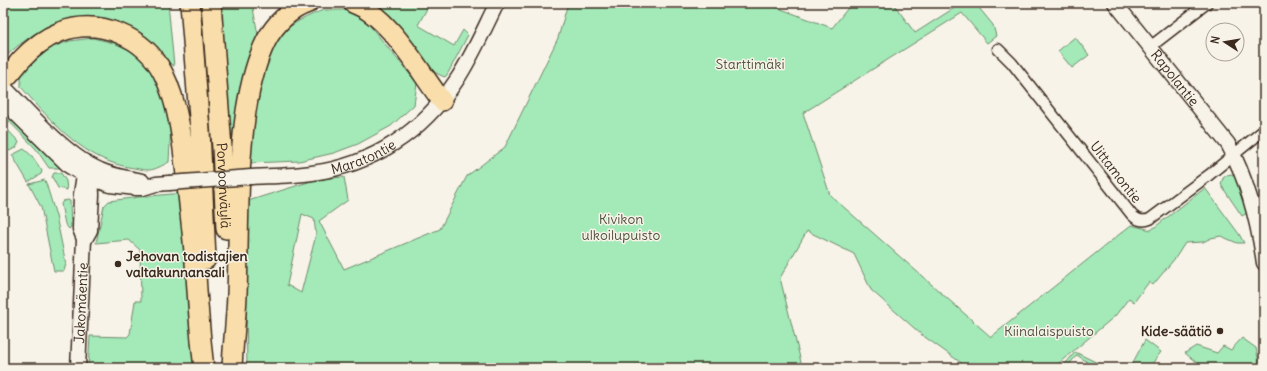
<svg xmlns="http://www.w3.org/2000/svg" width="1267" height="371" viewBox="0 0 1267 371" font-family="Delius,sans-serif">
	<style>
		.green { fill: #a3eab8; stroke: #6f8a6b; fill-rule: evenodd }
		.lines { fill: none; stroke-linecap: round; stroke-linejoin: round }
		.street-casing { stroke: #3b2a1e; stroke-width: 13 }
		.secondary-casing { stroke: #3b2a1e; stroke-width: 17 }
		.highway-casing { stroke: #3b2a1e; stroke-width: 22 }
		.street { stroke: #f7f3e8; stroke-width: 10 }
		.secondary { stroke: #f7f3e8; stroke-width: 14 }
		.highway { stroke: #f9deab; stroke-width: 19 }
		.secondary-bridge-casing { stroke: #3b2a1e; stroke-width: 17; stroke-linecap: butt }
		.secondary-bridge { stroke: #f7f3e8; stroke-width: 14 }
		.poi-dot { fill: #3b2a1e; stroke: #f7f3e8; stroke-width: 1.5 }
		.labels { text-anchor: middle; stroke-width: 3; stroke-linejoin: round; paint-order: stroke }
		.park-label { font-size: 14px; fill: #50503d; stroke: #f7f3e8 }
		.street-label { font-size: 14px; fill: #3b2a1e; stroke: #f7f3e8 }
		.poi-label { font-size: 14px; font-weight: bold; fill: #3b2a1e; stroke: #f7f3e8; text-anchor: start }
	</style>
	<rect width="100%" height="100%" fill="#f7f3e8"/>
	<filter id="ink" filterUnits="userSpaceOnUse"><feTurbulence type="fractalNoise" baseFrequency=".025" numOctaves="2"/><feDisplacementMap in="SourceGraphic" scale="8" xChannelSelector="R" yChannelSelector="G"/><feConvolveMatrix kernelMatrix="1 2 1 2 8 2 1 2 1" color-interpolation-filters="sRGB"/></filter>
	<g filter="url(#ink)">
		<g class="green">
			<path d="M3,3H168L174,66C162,61 159,47 149,39C98,2 46,17 3,59Z"/>
			<polygon points="219,3 252,3 258,35 261,43 231,170"/>
			<polygon points="361,3 430,3 418,25 454,46 463,30 468,35 447,75 445,77 442,76 432,71 428,72"/>
			<path d="M568,3H765L832,28L852,3H893L915,33L962,3H975L993,25L996,36L987,43L962,13L803,113L830,195L991,337L1131,225L1151,230L1205,188L1239,234L1244,243H1237L1221,236L1211,238L1203,242L1185,243L1176,257L1153,285L1149,282L1134,302L1129,298L1115,316L1053,368H967V367L922,335L871,290L854,254L807,231L780,278L802,366L801,368H247L246,306L248,201L318,179L344,177L348,200L319,221L344,269L440,229L467,176L505,147L558,38ZM302,214L314,219L316,235L301,293L287,285Z"/>
			<path d="M323,10H346L366,21L417,83L414,105L391,126L358,144L334,153L299,161L250,163C251,146 251,130 253,113C255,94 269,46 282,33C293,22 309,16 323,10Z"/>
			<polygon points="1075,37 1089,55 1072,68 1058,51"/>
			<path d="M93,38L114,43L132,51L148,65L162,92L171,124L169,162C163,165 155,170 149,170C144,170 139,169 134,168C85,162 51,121 21,87V74L49,48L70,41Z"/>
			<polygon points="3,106 62,168 49,168 36,149 3,115"/>
			<polygon points="3,125 19,142 16,148 9,151 3,145"/>
			<polygon points="24,149 32,156 42,171 41,174 28,182 12,155"/>
			<polygon points="54,173 61,173 66,181 67,190 58,188 52,177"/>
			<polygon points="1231,174 1237,178 1249,212 1242,216 1223,188 1221,184 1223,178 1227,175"/>
			<polygon points="45,180 56,216 66,264 64,271 54,271 41,207 29,184"/>
			<polygon points="183,193 196,368 88,368 90,336 127,337 130,334 135,301 141,301 140,250 129,240 96,243 104,206 109,201 139,197"/>
			<polygon points="68,200 70,201 71,227 69,229 65,224 61,204 63,201"/>
			<polygon points="1242,338 1256,348 1260,368 1203,368 1185,353 1196,346 1217,353 1223,346 1231,350"/>
			<polygon points="1145,340 1161,352 1151,365 1155,368 1125,368 1131,366"/>
			<polygon points="1075,352 1108,368 1096,368 1077,355 1066,368 1062,368"/>
		</g>
		<g class="lines">
			<defs>
				<g id="street">
					<polyline points="1150,47 1207,3"/>
					<path d="M998,49L1012,63L1132,215C1137,220 1143,222 1150,219L1209,175L1264,130"/>
				</g>
				<g id="secondary">
					<path id="s1" d="M1115,3L1228,144C1248,181 1258,221 1264,263"/>
					<path d="M3,86C29,112 66,156 100,170C113,176 128,178 142,181"/>
					<polyline points="3,101 69,166 84,175 110,185 136,188 143,188 156,184 169,183"/>
					<path id="s2" d="M251,177C271,176 292,176 312,173C373,165 422,132 456,81C472,57 484,29 497,3"/>
					<polyline points="85,239 90,230 92,195 91,171"/>
					<path id="s3" d="M78,368L84,239L80,229L81,194L84,175L91,166"/>
				</g>
				<g id="highway">
					<polyline points="190,3 200,130 206,259"/>
					<path id="s4" d="M211,3L222,148L226,229"/>
					<path d="M353,3C390,16 418,70 442,101"/>
					<path d="M3,80C10,75 15,67 21,60C32,48 45,38 60,32C99,17 145,37 163,73C180,107 183,147 187,185C190,215 194,245 196,275C198,306 200,337 204,368"/>
					<path d="M232,368C233,344 236,320 237,295C239,234 237,172 246,111C250,86 255,63 266,41C275,24 290,9 308,3"/>
				</g>
			</defs>
			<use href="#street" class="street-casing"/>
			<use href="#secondary" class="secondary-casing"/>
			<use href="#highway" class="highway-casing"/>
			<use href="#street" class="street"/>
			<use href="#secondary" class="secondary"/>
			<use href="#highway" class="highway"/>
			<defs>
				<polyline id="secondary-bridge" points="169,183 251,177"/>
			</defs>
			<use href="#secondary-bridge" class="secondary-bridge-casing"/>
			<use href="#secondary-bridge" class="secondary-bridge"/>
		</g>
	</g>
	<g class="poi-dot">
		<circle cx="118" cy="264" r="4"/>
		<circle cx="1220" cy="331" r="4"/>
	</g>
	<g class="labels">
		<g class="park-label">
			<text x="750" y="69">Starttimäki</text>
			<text x="621" y="224">Kivikon<tspan x="621" dy="16">ulkoilupuisto</tspan></text>
			<text x="1049" y="336">Kiinalaispuisto</text>
		</g>
		<g class="street-label">
			<text dy="5" stroke="none"><textPath href="#s1" startOffset="96">Rapolantie</textPath></text>
			<text dy="5" stroke="none"><textPath href="#s2" startOffset="115">Maratontie</textPath></text>
			<text transform="translate(1116 172) rotate(52)" y="5">Uittamontie</text>
			<text dy="5" stroke="none"><textPath href="#s4" startOffset="183">Porvoonväylä</textPath></text>
			<text dy="5" stroke="none"><textPath href="#s3" startOffset="65">Jakomäentie</textPath></text>
		</g>
		<g class="poi-label">
			<text x="126" y="261">Jehovan todistajien<tspan x="126" dy="16">valtakunnansali</tspan></text>
			<text x="1212" y="336" text-anchor="end">Kide-säätiö</text>
		</g>
	</g>
	<rect width="1267" height="371" fill="none" stroke="#f7f3e8" stroke-width="16"/>
	<rect x="8" y="8" width="1251" height="355" fill="none" stroke="#3b2a1e" stroke-width="1.5" filter="url(#ink)"/>
	<g transform="translate(1225 42) rotate(282)"><circle r="19" fill="#f7f3e8" stroke="#aca397"/>
	<path d="M0-3L7 15L0 10L-7 15Z" fill="#3b2a1e"/>
	<text y="-6" font-size="11" font-weight="bold" text-anchor="middle" fill="#3b2a1e">N</text>
	</g>
</svg>
